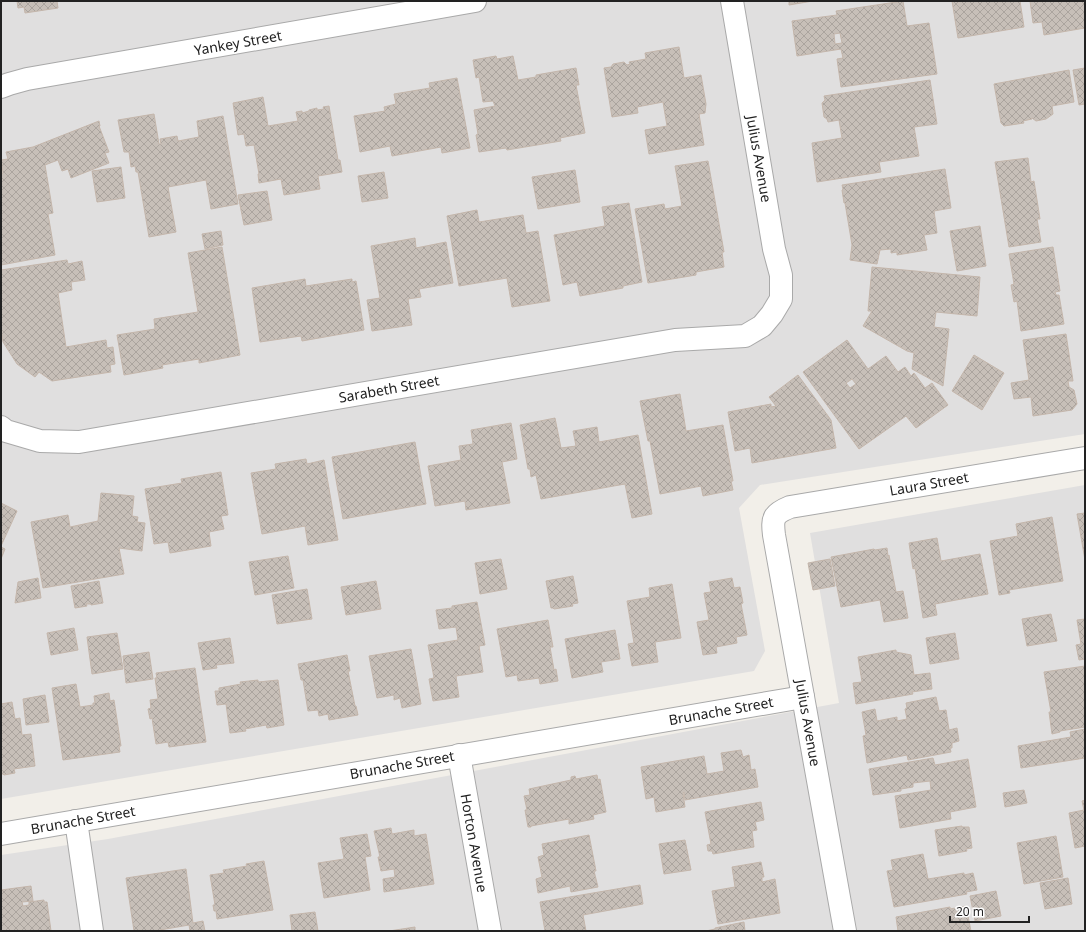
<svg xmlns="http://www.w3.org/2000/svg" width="1086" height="932" viewBox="0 0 1086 932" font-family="'Noto Sans',sans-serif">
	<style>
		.residential { fill: #e0dfdf }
		.building { fill: url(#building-cross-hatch); stroke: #c4b6ab; fill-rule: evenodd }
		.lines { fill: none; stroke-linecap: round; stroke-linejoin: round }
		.minor-casing { stroke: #a9a9a9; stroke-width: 24 }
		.minor { stroke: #fff; stroke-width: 22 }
		.labels { text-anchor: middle; stroke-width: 3; stroke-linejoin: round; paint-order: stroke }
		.street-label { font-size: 14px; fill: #222; stroke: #fff }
	</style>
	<defs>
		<pattern id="building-cross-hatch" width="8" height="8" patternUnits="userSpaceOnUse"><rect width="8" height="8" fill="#c7bfb8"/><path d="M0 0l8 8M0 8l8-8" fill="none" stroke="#aba49e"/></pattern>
	</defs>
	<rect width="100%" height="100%" fill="#f2efe9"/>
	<g class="residential">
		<polygon points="1,1 1085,1 1085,434 760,485 739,508 765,651 754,671 1,799"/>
		<polygon points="1085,485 1085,931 1,931 1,855 108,839 839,703 810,533"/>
	</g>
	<g class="building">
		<polygon points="17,1 58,1 57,1 58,8 25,13 24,7 18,8"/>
		<polygon points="789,1 813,1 789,5"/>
		<path d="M903,1L907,26L929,23L937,74L841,87L837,59L843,58L841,49L797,56L792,21L837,15L836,11ZM840,33L842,43L835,44L834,34Z"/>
		<polygon points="952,1 1020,1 1024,27 958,38"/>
		<polygon points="1030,1 1085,1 1085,28 1044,35 1042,22 1033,23"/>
		<polygon points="679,47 684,78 701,75 706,104 705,113 699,114 704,145 649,154 645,130 667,126 663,102 637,107 638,113 612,117 604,68 611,67 613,64 624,62 627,65 630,64 629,62 646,59 645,53"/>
		<polygon points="496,56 497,59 513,56 518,80 536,77 536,75 576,68 579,85 576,85 585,133 560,138 561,141 507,150 506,148 479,152 476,135 478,134 474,110 495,106 493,101 483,102 479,77 476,78 473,60"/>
		<polygon points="1085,68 1085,104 1079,105 1073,70"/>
		<polygon points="1069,70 1074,102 1052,106 1053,114 1046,119 1036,121 1032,118 1032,119 1023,121 1024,123 1004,126 1001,123 994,84"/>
		<polygon points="457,78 470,148 442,153 441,147 392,156 390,146 360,152 354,116 385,111 384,107 396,104 394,94 430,88 429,83"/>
		<polygon points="930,80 937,124 914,127 919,156 879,162 881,172 817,182 812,143 842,138 839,120 828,122 827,119 824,117 822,103 825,100 824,96"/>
		<polygon points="263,97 268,126 298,121 296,112 302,111 302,113 309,111 309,110 317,108 317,110 324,109 323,107 329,106 338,160 340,160 342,172 318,176 320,189 284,195 281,179 259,183 258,174 259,174 254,145 246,146 244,134 238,135 233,103"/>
		<polygon points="154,114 159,144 161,144 160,139 177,136 178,141 199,137 197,121 223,116 238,204 211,209 206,180 168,187 176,232 149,237 138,172 136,172 135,166 131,167 129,152 124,152 118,120"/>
		<polygon points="99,121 100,126 99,126 109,152 105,153 109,163 71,178 68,169 62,171 58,160 45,165 53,213 48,214 55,255 1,265 1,174 3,173 1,160 8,159 6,152 33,147"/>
		<polygon points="1028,158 1031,182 1034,181 1040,219 1037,219 1041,242 1009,247 995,162"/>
		<polygon points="708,161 724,252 722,252 724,267 696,272 696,275 648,283 635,209 664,204 665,209 682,206 675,166"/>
		<polygon points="121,167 125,198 97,202 92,171"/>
		<polygon points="945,169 951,208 934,211 937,233 924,235 927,250 897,255 897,252 891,253 891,249 880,250 877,264 850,260 852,245 845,203 844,203 842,190 843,189 842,185"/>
		<polygon points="575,170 580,202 538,209 532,177"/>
		<polygon points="384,172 388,198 362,202 358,176"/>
		<polygon points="267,191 272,220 244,225 238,195"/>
		<polygon points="629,203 642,282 623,286 623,288 580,296 577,282 563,285 554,235 605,226 602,207"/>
		<polygon points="477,210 479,222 523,215 526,233 538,231 550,301 512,307 507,278 459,286 447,216"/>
		<polygon points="980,226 986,266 957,271 950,231"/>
		<polygon points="221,231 223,245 205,249 202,234"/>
		<polygon points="415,238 416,248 446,242 453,283 419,289 421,297 408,299 412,325 372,331 367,300 380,298 371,246"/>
		<polygon points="222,247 240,355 199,363 199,359 162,365 163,368 124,375 117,335 155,329 154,319 198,312 188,253"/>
		<polygon points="1053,247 1060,291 1055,292 1056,295 1059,295 1064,324 1021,331 1017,301 1014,302 1011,285 1014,284 1009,254"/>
		<polygon points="67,260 68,264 82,261 85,280 71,282 72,290 58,293 66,347 106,340 107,348 113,347 115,364 110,365 111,372 52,381 39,372 35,377 17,364 3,342 1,330 1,270"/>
		<polygon points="872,267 980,277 977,316 936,312 934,327 949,329 943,386 912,369 914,353 907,351 863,326 872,311 868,311"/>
		<polygon points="305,279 306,286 352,279 352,282 356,281 364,330 302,341 301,336 260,342 252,288"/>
		<polygon points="1066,334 1073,381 1068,381 1069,387 1074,390 1077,404 1072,410 1033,416 1031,397 1014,399 1011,383 1029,380 1023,340"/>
		<path d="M847,340L868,369L886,356L898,372L905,367L911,376L914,373L925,388L932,383L948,405L916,428L906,416L859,449L803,372ZM852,379L856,384L850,388L846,383Z"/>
		<polygon points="974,355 1004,373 982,410 952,391"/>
		<polygon points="798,375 831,420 836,448 752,463 750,448 735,451 728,412 771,404 771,407 776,406 769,397"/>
		<polygon points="680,394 686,431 723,425 733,481 731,481 733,490 703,496 701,486 660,494 650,441 648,441 640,401"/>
		<polygon points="555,418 561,448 576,446 573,431 597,427 599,442 638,435 652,514 632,518 625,484 541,499 536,475 531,477 530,469 528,469 520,425"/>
		<polygon points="511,423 517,459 502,462 510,503 466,510 465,501 435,506 428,466 461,460 459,446 473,444 471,430"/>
		<polygon points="415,442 426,504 343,519 332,457"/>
		<polygon points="306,459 307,464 324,460 338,540 308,545 305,526 262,534 251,473 276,469 275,464"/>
		<polygon points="221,472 228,515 221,516 224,529 209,532 211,546 170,553 168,542 154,544 145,489 182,483 181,479"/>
		<polygon points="101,493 134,496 132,516 138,517 137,522 145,523 142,551 119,548 124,574 43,588 31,522 68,515 70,527 98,521"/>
		<polygon points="1,503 17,511 1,546"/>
		<polygon points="1085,513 1085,560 1077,514"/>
		<polygon points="1052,517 1063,581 1009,590 1010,593 999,595 990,541 1018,536 1016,524"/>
		<polygon points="937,538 941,561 980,554 988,594 935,604 937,615 923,618 915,568 913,569 909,543"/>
		<polygon points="1,547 5,549 1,559"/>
		<polygon points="887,548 888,556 889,555 896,592 903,591 908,618 884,622 880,600 841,607 831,557 874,549 875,550"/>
		<polygon points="288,556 294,588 255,595 249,562"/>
		<polygon points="501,559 507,589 480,594 475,563"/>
		<polygon points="830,559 835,586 813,590 808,563"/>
		<polygon points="573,576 578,603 572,604 573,606 554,609 553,608 551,608 546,581"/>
		<polygon points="38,578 41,598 15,603 18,582"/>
		<polygon points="732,578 734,588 740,587 743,603 741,604 747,635 736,637 737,643 716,647 717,653 703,655 697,622 709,620 704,593 711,592 709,582"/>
		<polygon points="99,581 103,603 91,605 91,604 86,604 87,606 75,608 71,586"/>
		<polygon points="376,581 381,609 346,615 341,587"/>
		<polygon points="672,584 681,638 655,642 658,662 632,666 628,644 634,643 627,601 650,597 649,588"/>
		<polygon points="307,589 312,619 277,624 272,595"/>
		<polygon points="477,602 485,645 479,646 483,672 456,676 459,697 433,701 429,679 434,678 428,645 458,640 456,627 439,629 436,610 452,608 452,606"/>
		<polygon points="1051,614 1057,641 1027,646 1022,619"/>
		<polygon points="1085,619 1085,659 1079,660 1076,645 1081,644 1077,620"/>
		<polygon points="548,620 553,647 550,647 554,670 556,669 558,681 540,684 539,678 518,681 517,675 506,677 497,629"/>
		<polygon points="74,628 78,650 51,655 47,633"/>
		<polygon points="615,630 620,659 601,662 603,672 572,678 565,639"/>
		<polygon points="117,633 123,669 92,674 87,637"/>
		<polygon points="955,633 959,659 930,664 926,638"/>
		<polygon points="230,638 234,663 216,665 217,668 203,670 198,643"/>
		<polygon points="411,649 421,704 402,708 400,698 394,700 394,695 377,698 369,656"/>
		<polygon points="896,650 896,652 911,655 914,675 930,673 932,689 912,692 913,694 856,704 853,683 862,682 858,657"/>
		<polygon points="149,652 153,679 126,683 123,656"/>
		<polygon points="347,655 350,671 348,671 355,706 356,706 358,715 329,720 328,714 319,716 318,710 308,711 303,680 301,680 298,664"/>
		<polygon points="1085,666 1085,727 1060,731 1060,732 1052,734 1049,712 1051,712 1044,672"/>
		<polygon points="195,668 206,742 169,747 168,742 156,744 152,718 150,719 148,709 151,708 150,700 158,699 155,678 157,678 156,673"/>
		<polygon points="258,680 258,682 278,680 284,725 267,728 266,725 245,729 246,731 230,733 226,704 217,705 215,691 219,691 219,688 241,684 240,682"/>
		<polygon points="76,684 80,707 93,705 93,703 95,703 94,696 109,693 110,701 114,700 121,746 119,746 120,752 63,760 52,688"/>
		<polygon points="45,695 49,722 26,725 23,699"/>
		<polygon points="936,697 939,711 946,710 949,730 957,728 959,741 952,743 952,748 950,748 951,752 908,760 907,755 867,763 863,736 866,735 862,712 875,709 877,721 897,717 897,721 907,719 905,709 907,708 906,703"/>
		<polygon points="12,702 15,719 20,718 22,735 31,734 35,766 14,769 15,773 4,775 3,774 1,774 1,704"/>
		<polygon points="1085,729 1085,758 1021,768 1018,746 1071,737 1070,732"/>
		<polygon points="741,750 743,757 749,755 751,770 755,769 758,787 685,800 684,792 683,793 685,807 656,812 654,797 646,799 641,767 704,756 707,774 724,771 721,753"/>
		<polygon points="933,758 935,765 968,759 976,807 950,812 951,819 900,828 895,796 931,790 930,781 913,783 913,787 901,789 901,791 873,795 869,769"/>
		<polygon points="597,775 598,780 600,779 606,812 593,815 594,819 569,824 569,819 531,826 531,827 528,827 525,810 527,810 524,796 530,795 529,789 571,780 571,777 575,776 576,779"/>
		<polygon points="1024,790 1027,803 1005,807 1003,793"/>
		<polygon points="1085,800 1085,846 1075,848 1069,813 1084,810 1082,801"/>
		<polygon points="761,802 764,820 755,822 757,830 752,831 754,847 713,854 712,851 708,851 707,845 711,844 705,812"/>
		<polygon points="962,826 962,827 969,827 972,848 966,849 967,851 939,856 935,830"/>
		<polygon points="391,828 392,834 414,830 414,836 426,834 434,884 384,892 383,879 395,877 394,869 381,871 378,857 380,857 374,831"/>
		<polygon points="367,834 371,856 365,857 370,890 324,898 318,863 344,859 340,838"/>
		<polygon points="589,835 596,871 594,871 598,887 571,892 570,886 538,893 536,879 542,877 538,857 544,855 542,844"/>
		<polygon points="1056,836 1063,877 1024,884 1017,843"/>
		<polygon points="685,840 691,870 664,874 659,844"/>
		<polygon points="923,854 928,879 964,873 964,875 973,873 977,890 966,892 967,894 894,907 887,871 893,870 891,860"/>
		<polygon points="264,861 273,910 217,919 216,911 214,911 213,905 215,905 210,875 224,873 223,870 247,866 246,864"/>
		<polygon points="761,862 764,877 762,877 762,882 775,879 780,913 718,924 712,891 735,887 732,867"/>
		<polygon points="186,869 193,923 203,921 205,931 190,931 189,925 160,930 160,931 134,931 126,878"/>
		<polygon points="1068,878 1072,904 1045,909 1040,883"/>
		<polygon points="640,885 643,904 583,915 586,931 545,931 540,902"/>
		<polygon points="31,886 33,901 22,902 23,906 29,905 29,902 44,900 44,902 47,902 51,931 1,931 1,890"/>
		<polygon points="996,891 1001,916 975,921 970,896"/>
		<polygon points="966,906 971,931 898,931 896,917 950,907 950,909"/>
		<polygon points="315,912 318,931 292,931 290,915"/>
		<polygon points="744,922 745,931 706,931 715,929 715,928"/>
		<polygon points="415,927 415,931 389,931"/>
	</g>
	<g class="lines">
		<defs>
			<g id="minor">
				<polyline points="1,87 9,84 27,79 475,1"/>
				<polyline points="1,427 6,431 40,441 79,442 675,340 745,336 762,326 772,314 781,299 781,275 774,249 732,1"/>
				<polyline points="459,755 490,931"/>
				<polyline points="76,821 92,931"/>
				<polyline points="1,834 803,697"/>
				<path d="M845,931L774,535C772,518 773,514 790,507L1085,458"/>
			</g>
		</defs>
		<use href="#minor" class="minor-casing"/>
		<use href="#minor" class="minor"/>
	</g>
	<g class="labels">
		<g class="street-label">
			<text transform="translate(238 43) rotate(-10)" y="5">Yankey Street</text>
			<text transform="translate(759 159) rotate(80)" y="5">Julius Avenue</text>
			<text transform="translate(389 389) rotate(-10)" y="5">Sarabeth Street</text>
			<text transform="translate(929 484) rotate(-10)" y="5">Laura Street</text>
			<text transform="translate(721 711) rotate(-10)" y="5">Brunache Street</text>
			<text transform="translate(808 723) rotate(80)" y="5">Julius Avenue</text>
			<text transform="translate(402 765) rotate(-10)" y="5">Brunache Street</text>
			<text transform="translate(83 820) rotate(-10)" y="5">Brunache Street</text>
			<text transform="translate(474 843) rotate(80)" y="5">Horton Avenue</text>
		</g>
	</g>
	<rect width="1086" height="932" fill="none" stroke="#222222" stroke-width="4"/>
	<path d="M950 916v6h79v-6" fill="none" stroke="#222222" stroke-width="2"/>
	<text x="956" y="916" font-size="12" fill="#222222" stroke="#ffffff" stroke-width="3" paint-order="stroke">20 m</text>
</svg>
